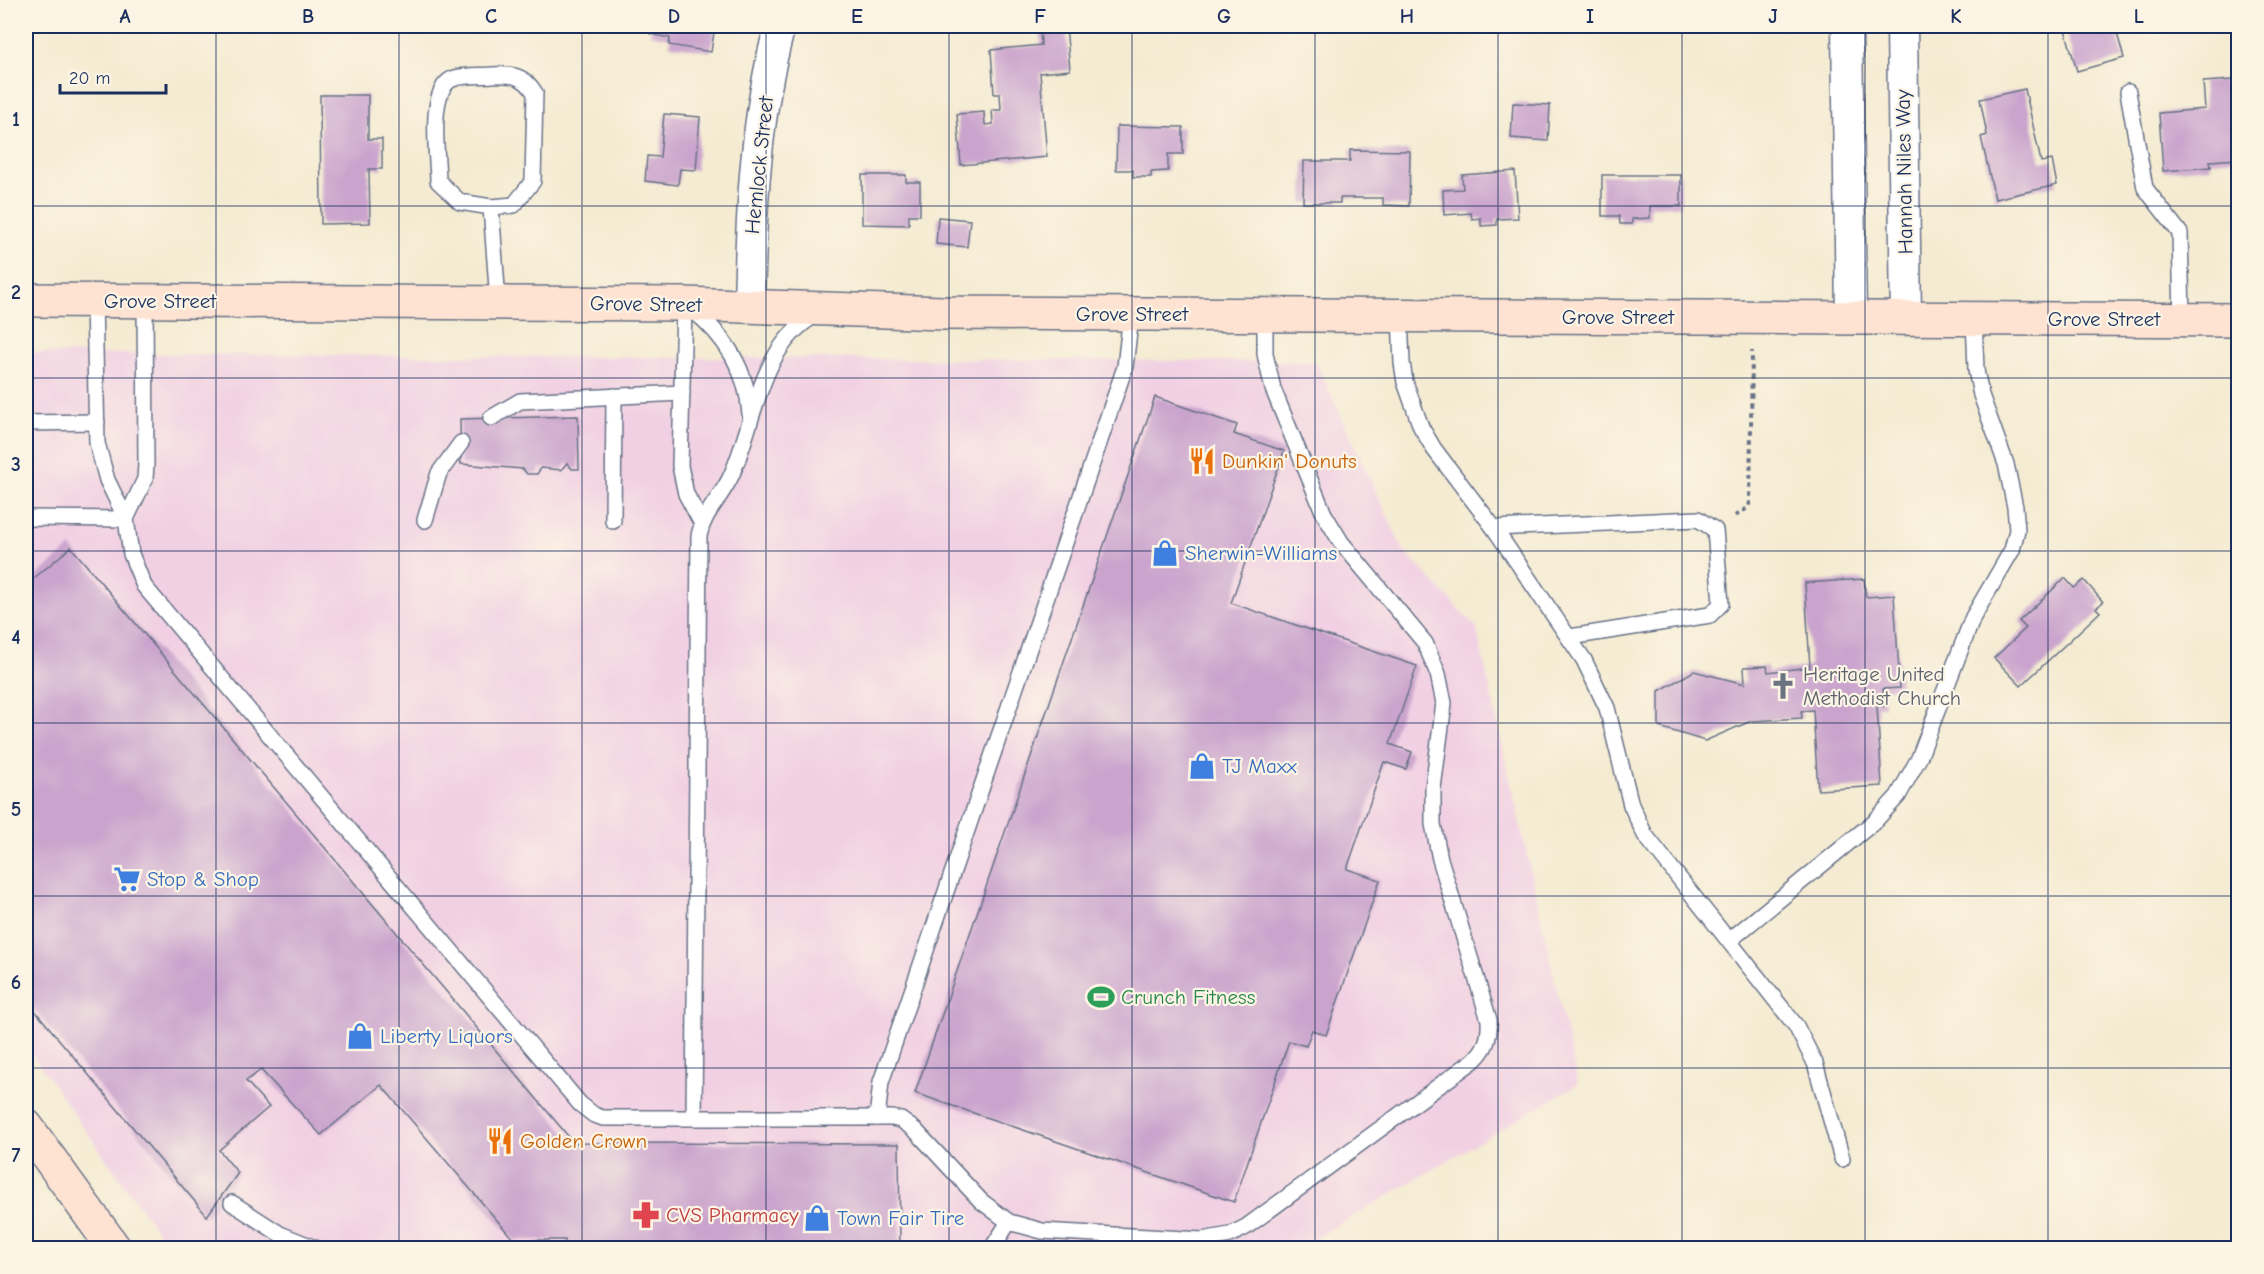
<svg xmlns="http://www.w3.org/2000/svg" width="2264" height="1274" viewBox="0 0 2264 1274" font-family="'Comic Neue',sans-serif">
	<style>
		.built { fill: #f1d0e3 }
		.building { fill: #caa4cd }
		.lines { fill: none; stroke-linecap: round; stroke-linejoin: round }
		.service-casing { stroke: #677187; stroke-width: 18 }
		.minor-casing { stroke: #677187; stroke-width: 33 }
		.secondary-casing { stroke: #677187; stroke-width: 36 }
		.path { stroke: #677187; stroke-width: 4; stroke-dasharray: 4.5 4.5; stroke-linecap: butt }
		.service { stroke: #fff; stroke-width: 15 }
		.minor { stroke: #fff; stroke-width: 30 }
		.secondary { stroke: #fee3d2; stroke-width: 33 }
		.grid { fill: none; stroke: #1b2f5e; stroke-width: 1.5; stroke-opacity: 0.55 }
		.labels { text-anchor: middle; stroke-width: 4.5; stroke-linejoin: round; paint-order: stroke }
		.street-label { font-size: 21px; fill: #1b2f5e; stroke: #fcf5e5 }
		.food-label { font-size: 21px; fill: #c56008; stroke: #fcf5e5; text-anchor: start }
		.shop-label { font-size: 21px; fill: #366cbe; stroke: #fcf5e5; text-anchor: start }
		.worship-label { font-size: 21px; fill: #5b616d; stroke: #fcf5e5; text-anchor: start }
		.leisure-label { font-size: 21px; fill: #27864d; stroke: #fcf5e5; text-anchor: start }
		.health-label { font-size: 21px; fill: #be3a42; stroke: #fcf5e5; text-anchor: start }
		.neatline { fill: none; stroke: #1b2f5e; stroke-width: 2 }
		.grid-label { font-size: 20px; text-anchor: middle; font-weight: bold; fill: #1b2f5e }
	</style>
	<rect width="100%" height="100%" fill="#fcf5e5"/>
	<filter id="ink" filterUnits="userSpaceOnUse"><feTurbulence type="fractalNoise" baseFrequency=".0167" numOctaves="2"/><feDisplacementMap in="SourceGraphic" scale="12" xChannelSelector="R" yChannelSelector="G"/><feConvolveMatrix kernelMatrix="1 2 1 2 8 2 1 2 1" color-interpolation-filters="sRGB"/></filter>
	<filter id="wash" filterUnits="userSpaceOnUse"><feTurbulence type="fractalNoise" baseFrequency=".008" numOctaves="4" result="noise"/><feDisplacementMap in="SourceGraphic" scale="24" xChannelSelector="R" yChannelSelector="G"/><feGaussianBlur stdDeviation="1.35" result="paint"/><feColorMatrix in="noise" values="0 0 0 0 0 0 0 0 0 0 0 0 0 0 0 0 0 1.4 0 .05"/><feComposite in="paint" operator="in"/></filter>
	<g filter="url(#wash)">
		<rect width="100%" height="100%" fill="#f4ebd2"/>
		<polygon class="built" points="26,353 1316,362 1403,550 1476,627 1578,1084 1299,1248 169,1248 26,1046"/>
		<g id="blocks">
			<g class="building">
				<polygon points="652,26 715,26 711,52 669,45 670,38 650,34"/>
				<polygon points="1040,26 1066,26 1070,70 1040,73 1047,157 961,165 957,114 984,112 985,125 993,124 992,110 1001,110 1000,94 994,94 991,50 1041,45"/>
				<polygon points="2064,26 2115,26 2124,58 2077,71"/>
				<polygon points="2233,80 2235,107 2238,107 2238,159 2210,161 2211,167 2163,171 2159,113 2205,109 2203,82"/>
				<polygon points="2025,89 2041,162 2052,160 2057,185 1995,199 1981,137 1987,135 1980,99"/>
				<polygon points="320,95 368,95 368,139 382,139 382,169 369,169 370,223 321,224"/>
				<polygon points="1513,103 1550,105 1548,141 1511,138"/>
				<polygon points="664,114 700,117 696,170 680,169 678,185 645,181 647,156 660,157"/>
				<polygon points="1117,126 1183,127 1183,154 1168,154 1168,171 1151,172 1151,177 1133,177 1133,170 1116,170"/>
				<polygon points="1350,150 1410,151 1409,206 1383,205 1383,198 1340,198 1340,203 1303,203 1304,161 1350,161"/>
				<polygon points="1515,171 1518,218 1497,219 1497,225 1481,226 1481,218 1472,219 1471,213 1444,215 1443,190 1463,189 1462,175"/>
				<polygon points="862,175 906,175 906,182 920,182 920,215 909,215 909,225 862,224"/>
				<polygon points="1602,175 1681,175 1681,206 1650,206 1650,218 1632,219 1632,224 1620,224 1619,216 1602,216"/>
				<polygon points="938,217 970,220 967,247 936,244"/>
				<polygon points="1155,397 1237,425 1234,434 1284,451 1231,603 1417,666 1390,744 1412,752 1406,769 1384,762 1347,869 1380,880 1326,1035 1312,1030 1306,1046 1289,1041 1234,1202 915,1093"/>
				<polygon points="578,416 579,469 572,469 567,463 561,470 541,468 537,474 527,474 523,469 461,464 460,419"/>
				<polygon points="71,547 574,1143 899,1144 900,1248 565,1248 565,1240 514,1240 381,1085 321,1135 261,1070 246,1081 269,1107 219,1150 238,1173 207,1216 26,1000 26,585"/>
				<polygon points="2065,578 2074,588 2084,580 2103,602 2096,608 2100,612 2021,686 1994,658 2026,628 2019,621"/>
				<polygon points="1864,579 1866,597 1894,595 1900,688 1883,689 1884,706 1877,706 1882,786 1818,790 1813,710 1801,711 1802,718 1751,721 1705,741 1659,727 1659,691 1694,671 1745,684 1744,667 1767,666 1768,672 1810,667 1805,583"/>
			</g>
		</g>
	</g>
	<g filter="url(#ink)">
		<use href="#blocks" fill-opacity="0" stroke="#677187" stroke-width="1.5"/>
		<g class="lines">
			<defs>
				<g id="service">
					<polyline points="2128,92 2145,188 2180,233 2182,319"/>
					<path d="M491,207L460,202L438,181C438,157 426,86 455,78C466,75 481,76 492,75C512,74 524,75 535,93L533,181L514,205L491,207L498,302"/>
					<polyline points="94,300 97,443 107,480 126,519 145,479 146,464 145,301"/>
					<polyline points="684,304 680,466 686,494 701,522"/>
					<path d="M690,308C725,335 747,369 750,414"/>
					<polyline points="1400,316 1402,363 1405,382 1421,427 1434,449 1494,528 1584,660 1607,708 1631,805 1645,835 1796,1026 1815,1063 1842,1159"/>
					<polyline points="491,418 520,401 682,393"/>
					<polyline points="26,423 97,422"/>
					<path d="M26,518L126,519L131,554L144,586L580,1104L594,1115L603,1118H892L901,1120L915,1130L981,1201L1009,1222L1042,1231L1202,1240L1230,1235L1246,1227L1473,1061C1486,1049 1490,1038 1489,1020L1440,859L1433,824V788L1444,703L1438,674L1425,643L1341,542L1324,514L1273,389L1265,354V315"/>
					<polyline points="425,520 439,473 461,443"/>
					<polyline points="613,521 614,396"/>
					<polyline points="1494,528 1698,519 1715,530 1721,604 1710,615 1570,637"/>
					<polyline points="1730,940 1875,821 1898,796 1919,758 1973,617 2012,550 2017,530 2015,507 2006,464 1981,395 1976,370 1974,318"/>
					<path d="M694,1118L699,536C703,513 721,498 731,476C756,421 758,347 817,314"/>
					<polyline points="877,1118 881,1082 1125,367 1131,314"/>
					<polyline points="232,1203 280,1234 315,1248"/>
					<polyline points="992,1248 1009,1222"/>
				</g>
				<g id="minor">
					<polyline points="1847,26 1851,318"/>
					<polyline points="1902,26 1906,318"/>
					<path d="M749,306C751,213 755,116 780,26"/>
				</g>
				<g id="secondary">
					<polyline points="26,300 684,304 943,313 2238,320"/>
					<polyline points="26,1126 114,1248"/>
				</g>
			</defs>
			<use href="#service" class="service-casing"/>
			<use href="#minor" class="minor-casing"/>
			<use href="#secondary" class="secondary-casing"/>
			<polyline class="path" points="1735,516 1749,507 1750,502 1752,351"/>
			<use href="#service" class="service"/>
			<use href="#minor" class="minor"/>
			<use href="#secondary" class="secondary"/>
		</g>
	</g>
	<path class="grid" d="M216,26V1248M399,26V1248M582,26V1248M766,26V1248M949,26V1248M1132,26V1248M1315,26V1248M1498,26V1248M1682,26V1248M1865,26V1248M2048,26V1248M26,206H2238M26,378H2238M26,551H2238M26,723H2238M26,896H2238M26,1068H2238"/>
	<defs>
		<symbol id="restaurant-bare" viewBox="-9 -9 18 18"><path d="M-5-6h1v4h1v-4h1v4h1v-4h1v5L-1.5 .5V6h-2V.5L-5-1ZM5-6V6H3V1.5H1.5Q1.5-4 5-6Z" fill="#e8710a" stroke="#fcf5e5" stroke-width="2.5" paint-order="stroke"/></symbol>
		<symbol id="shop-bare" viewBox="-9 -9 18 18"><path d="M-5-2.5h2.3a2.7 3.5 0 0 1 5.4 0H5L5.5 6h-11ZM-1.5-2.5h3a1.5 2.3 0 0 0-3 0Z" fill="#3f7fe0" stroke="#fcf5e5" stroke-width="2.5" paint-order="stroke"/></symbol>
		<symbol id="church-bare" viewBox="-9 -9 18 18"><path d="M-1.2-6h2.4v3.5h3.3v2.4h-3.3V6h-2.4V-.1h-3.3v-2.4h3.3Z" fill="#6b7280" stroke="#fcf5e5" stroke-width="2.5" paint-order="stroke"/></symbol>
		<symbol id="supermarket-bare" viewBox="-9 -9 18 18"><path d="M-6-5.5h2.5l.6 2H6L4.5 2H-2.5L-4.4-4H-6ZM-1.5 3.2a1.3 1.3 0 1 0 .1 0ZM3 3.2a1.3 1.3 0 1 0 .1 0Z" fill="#3f7fe0" stroke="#fcf5e5" stroke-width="2.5" paint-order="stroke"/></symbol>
		<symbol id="stadium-bare" viewBox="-9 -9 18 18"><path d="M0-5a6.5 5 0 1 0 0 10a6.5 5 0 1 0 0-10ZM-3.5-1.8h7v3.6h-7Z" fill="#2e9e5b" stroke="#fcf5e5" stroke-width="2.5" paint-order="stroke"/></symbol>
		<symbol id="pharmacy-bare" viewBox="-9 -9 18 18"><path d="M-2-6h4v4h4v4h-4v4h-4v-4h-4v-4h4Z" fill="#e0444e" stroke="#fcf5e5" stroke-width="2.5" paint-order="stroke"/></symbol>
	</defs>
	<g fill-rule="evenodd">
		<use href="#restaurant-bare" x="1183" y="442" width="38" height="38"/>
		<use href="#shop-bare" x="1146" y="534" width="38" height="38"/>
		<use href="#church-bare" x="1764" y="667" width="38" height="38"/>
		<use href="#shop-bare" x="1183" y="747" width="38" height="38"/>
		<use href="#supermarket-bare" x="108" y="860" width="38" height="38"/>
		<use href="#stadium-bare" x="1082" y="978" width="38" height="38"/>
		<use href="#shop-bare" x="341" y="1017" width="38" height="38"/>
		<use href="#restaurant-bare" x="481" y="1122" width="38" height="38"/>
		<use href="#pharmacy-bare" x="627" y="1196" width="38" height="38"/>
		<use href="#shop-bare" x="798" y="1199" width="38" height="38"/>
	</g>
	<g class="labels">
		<g class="street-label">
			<text transform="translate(759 165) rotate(-84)" y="7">Hemlock Street</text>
			<text transform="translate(1904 172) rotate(-91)" y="7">Hannah Niles Way</text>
			<text x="160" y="308">Grove Street</text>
			<text transform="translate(646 304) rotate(1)" y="7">Grove Street</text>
			<text x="1132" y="321">Grove Street</text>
			<text x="1618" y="324">Grove Street</text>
			<text x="2104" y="326">Grove Street</text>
		</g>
		<g class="food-label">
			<text x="1222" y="468">Dunkin' Donuts</text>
			<text x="520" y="1148">Golden Crown</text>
		</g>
		<g class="shop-label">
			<text x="1185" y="560">Sherwin-Williams</text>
			<text x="1222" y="773">TJ Maxx</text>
			<text x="147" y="886">Stop &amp; Shop</text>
			<text x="380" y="1043">Liberty Liquors</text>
			<text x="837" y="1225">Town Fair Tire</text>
		</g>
		<g class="worship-label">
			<text x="1803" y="681">Heritage United<tspan x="1803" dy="24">Methodist Church</tspan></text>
		</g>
		<g class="leisure-label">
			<text x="1121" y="1004">Crunch Fitness</text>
		</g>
		<g class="health-label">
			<text x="666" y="1222">CVS Pharmacy</text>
		</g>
	</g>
	<rect width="2264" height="1274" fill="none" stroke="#fcf5e5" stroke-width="66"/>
	<path d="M60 84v9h106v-9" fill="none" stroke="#1b2f5e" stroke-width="3"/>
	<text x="69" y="84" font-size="18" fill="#1b2f5e" stroke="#fcf5e5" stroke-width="4.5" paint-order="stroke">20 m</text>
	<rect x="33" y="33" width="2198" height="1208" class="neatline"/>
	<g class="grid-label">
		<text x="125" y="23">A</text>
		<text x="308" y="23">B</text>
		<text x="491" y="23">C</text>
		<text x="674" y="23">D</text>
		<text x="857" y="23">E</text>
		<text x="1040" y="23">F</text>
		<text x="1224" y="23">G</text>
		<text x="1407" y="23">H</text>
		<text x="1590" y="23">I</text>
		<text x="1773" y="23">J</text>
		<text x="1956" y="23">K</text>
		<text x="2139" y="23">L</text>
		<text x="16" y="126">1</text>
		<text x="16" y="299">2</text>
		<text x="16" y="471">3</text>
		<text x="16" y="644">4</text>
		<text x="16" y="816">5</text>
		<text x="16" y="989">6</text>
		<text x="16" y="1162">7</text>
	</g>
</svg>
